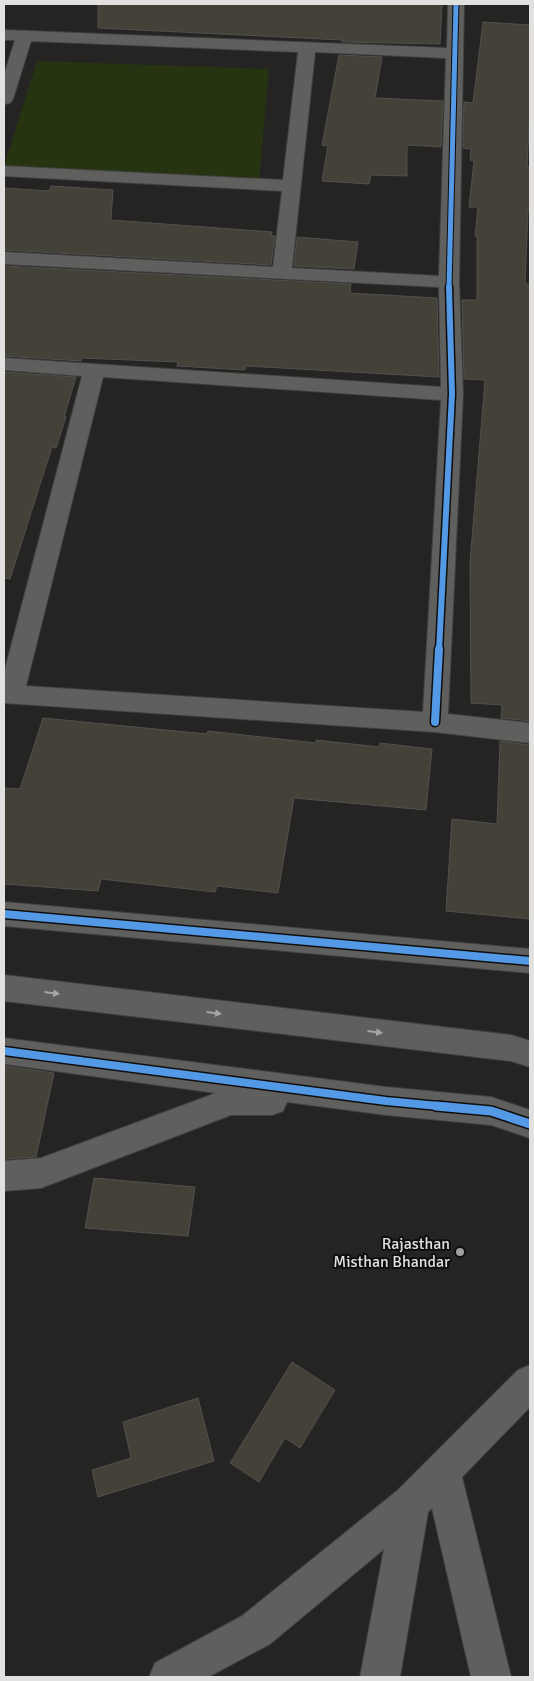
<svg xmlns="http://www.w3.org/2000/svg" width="534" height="1681" viewBox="0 0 534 1681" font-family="Signika,sans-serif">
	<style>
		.green { fill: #263412 }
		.building { fill: #444138; stroke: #50504f }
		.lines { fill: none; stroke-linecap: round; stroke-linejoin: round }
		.minor-casing { stroke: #40403f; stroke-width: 2 }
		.minor { fill: #5f5f5e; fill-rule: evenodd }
		.cycleway-far3-casing { stroke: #0f0e0d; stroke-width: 7 }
		.cycleway-far2-casing { stroke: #0f0e0d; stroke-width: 9 }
		.cycleway-far1-casing { stroke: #0f0e0d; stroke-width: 11 }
		.cycleway-casing { stroke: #0f0e0d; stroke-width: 12 }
		.cycleway-far3 { stroke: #5399e6; stroke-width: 5 }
		.cycleway-far2 { stroke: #5399e6; stroke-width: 6 }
		.cycleway-far1 { stroke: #5399e6; stroke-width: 8 }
		.cycleway { stroke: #5399e6; stroke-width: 9 }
		.oneway { fill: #a7a6a5 }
		.poi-dot { fill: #a09f9d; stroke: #0f0e0d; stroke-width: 2 }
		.labels { text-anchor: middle; stroke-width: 4; stroke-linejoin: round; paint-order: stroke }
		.near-poi-label { font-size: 16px; fill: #e2e1df; stroke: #0f0e0d; text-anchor: end }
	</style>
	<rect width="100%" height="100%" fill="#252423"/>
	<polygon class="green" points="37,61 269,69 259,182 4,166"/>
	<g class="building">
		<polygon points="98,4 442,4 440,44 342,42 342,40 98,28"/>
		<polygon points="483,22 530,25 530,107 527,167 530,167 530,211 528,211 525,284 530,284 530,721 501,718 502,705 471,703 470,563 485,380 464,379 462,300 477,300 477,236 475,236 478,207 469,207 474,161 470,160 471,149 463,148 464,102 473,103"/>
		<polygon points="339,55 382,57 375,98 443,101 441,147 407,145 407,176 371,175 369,184 322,181 328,146 322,145"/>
		<polygon points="51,186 113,190 111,220 272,232 271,236 275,236 271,265 4,250 4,188 49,191"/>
		<polygon points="297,237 358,242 354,269 294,266"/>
		<polygon points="4,266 351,284 350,293 437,298 439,377 246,366 245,370 177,366 178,362 82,358 81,361 4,356"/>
		<polygon points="4,372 76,377 64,417 66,417 56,448 52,447 10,579 4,578"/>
		<polygon points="43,718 207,734 208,731 316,743 316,740 379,747 380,743 432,749 426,810 294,798 278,893 217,886 215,892 101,879 98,891 4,884 4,788 20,789"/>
		<polygon points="500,741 530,745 530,919 446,911 452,819 497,824"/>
		<polygon points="4,1066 54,1073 36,1157 4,1159"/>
		<polygon points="94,1178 195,1187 188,1236 85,1228"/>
		<polygon points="292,1362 335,1390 300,1448 285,1438 259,1482 230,1463"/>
		<polygon points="198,1398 214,1461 98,1497 92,1470 131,1458 123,1422"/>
	</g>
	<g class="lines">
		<defs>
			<g id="minor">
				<path d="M448,4H464L459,282L463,394L448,714L530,723V743L435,732L4,703V673L82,376L4,370V358L441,387L439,287L4,264V252L273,267L282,191L4,176V166L283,180L298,52L31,41L13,99L10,103L4,104V75L15,40H4V30L447,48ZM315,52L446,58L439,276L292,268ZM103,377L441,400L423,712L26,686Z"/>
				<polygon points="4,902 530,949 530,973 4,926"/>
				<polygon points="4,975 511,1035 530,1041 530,1067 511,1061 4,1001"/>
				<polygon points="4,1038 386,1087 491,1097 530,1110 530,1138 491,1125 386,1115 287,1102 283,1111 272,1115 231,1115 41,1188 4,1191 4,1161 41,1158 216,1093 4,1064"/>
				<polygon points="530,1365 530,1407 462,1477 511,1677 471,1677 432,1508 428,1512 400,1677 360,1677 384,1549 270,1644 208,1677 149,1677 155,1663 242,1616 398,1490 518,1370"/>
			</g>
		</defs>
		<use href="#minor" class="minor-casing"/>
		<use href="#minor" class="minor"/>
		<defs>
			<polyline id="cycleway-far3" points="449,288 456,4"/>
			<polyline id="cycleway-far2" points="439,651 452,394 449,287"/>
			<g id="cycleway-far1">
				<polyline points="435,722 439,649"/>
				<polyline points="4,914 530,961"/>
				<polyline points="4,1051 386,1101 449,1107"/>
			</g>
			<polyline id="cycleway" points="436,1106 491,1111 530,1124"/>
		</defs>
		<use href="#cycleway-far3" class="cycleway-far3-casing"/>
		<use href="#cycleway-far2" class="cycleway-far2-casing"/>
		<use href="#cycleway-far1" class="cycleway-far1-casing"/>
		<use href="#cycleway" class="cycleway-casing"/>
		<use href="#cycleway-far3" class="cycleway-far3"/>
		<use href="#cycleway-far2" class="cycleway-far2"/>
		<use href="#cycleway-far1" class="cycleway-far1"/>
		<use href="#cycleway" class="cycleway"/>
	</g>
	<defs><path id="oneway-solid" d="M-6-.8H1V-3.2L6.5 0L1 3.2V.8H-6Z" transform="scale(1.25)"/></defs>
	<g class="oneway">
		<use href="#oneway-solid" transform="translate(52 993) rotate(7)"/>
		<use href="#oneway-solid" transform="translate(214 1013) rotate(7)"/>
		<use href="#oneway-solid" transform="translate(375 1032) rotate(7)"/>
	</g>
	<circle class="poi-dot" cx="460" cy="1252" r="5"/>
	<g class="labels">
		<g class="near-poi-label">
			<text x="450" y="1249">Rajasthan<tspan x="450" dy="18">Misthan Bhandar</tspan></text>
		</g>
	</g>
	<rect width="534" height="1681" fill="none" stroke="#e2e1df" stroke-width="10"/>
</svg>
